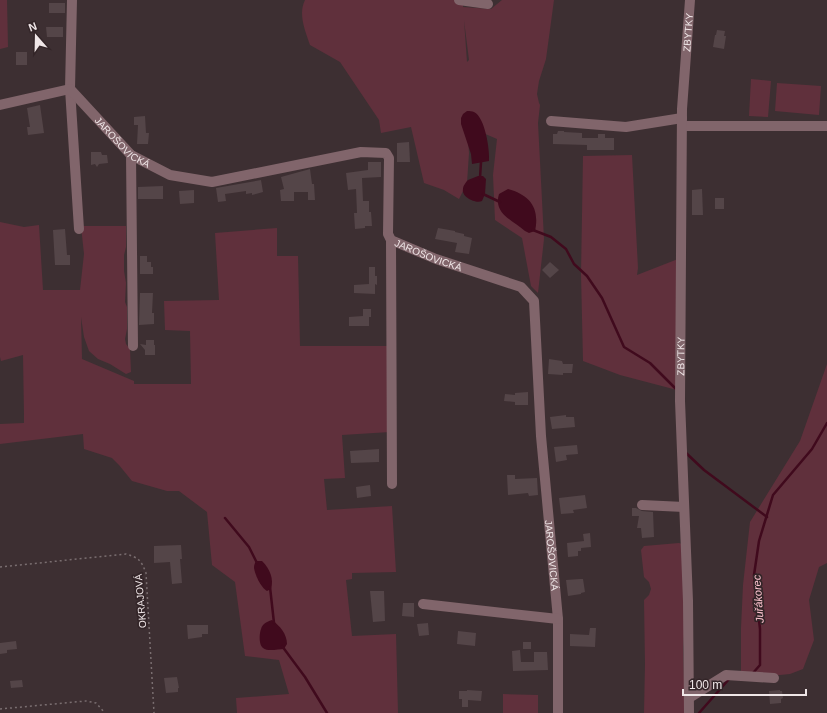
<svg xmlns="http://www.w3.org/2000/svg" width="827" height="713" viewBox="0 0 827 713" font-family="Arial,sans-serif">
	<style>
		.green { fill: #60303c; fill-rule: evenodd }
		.water { fill: #400a1d }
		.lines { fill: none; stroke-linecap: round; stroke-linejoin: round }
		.stream { stroke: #400a1d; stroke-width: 2.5 }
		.building { fill: #544548 }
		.path { stroke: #7a6e70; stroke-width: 1.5; stroke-dasharray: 2 3; stroke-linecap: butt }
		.minor { stroke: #81656b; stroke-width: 10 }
		.labels { text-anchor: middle; stroke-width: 3.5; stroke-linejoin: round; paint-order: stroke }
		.street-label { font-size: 10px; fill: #efe6e7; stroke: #332528 }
		.water-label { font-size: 11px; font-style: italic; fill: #fec4d0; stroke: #332528 }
	</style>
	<rect width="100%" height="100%" fill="#3d2f32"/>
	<g class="green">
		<polygon points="0,0 7,0 8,47 0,49"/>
		<path d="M305,0H459L463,1V7L491,9L502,0H554L546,59L539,81L537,94L539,103L540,105L538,123L544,239L538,293L531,286L522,238L495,220L493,175L497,139L467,126L469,153L467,183L459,199L444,190L424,183L411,127L381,133L379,120L340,62L310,45C305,30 298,14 305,0ZM464,20L469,60L467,62Z"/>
		<polygon points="751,79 771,81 768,117 749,116"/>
		<polygon points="777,83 821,86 819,115 775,111"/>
		<polygon points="632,155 638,268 637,275 678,259 677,390 620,375 583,361 581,274 583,156"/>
		<polygon points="0,222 24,227 39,225 43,290 80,290 84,254 81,226 126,226 126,247 124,255 124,271 126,283 125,302 127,307 127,329 125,339 126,344 130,349 131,372 126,374 110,364 98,359 89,351 84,337 81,317 82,359 134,381 134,384 191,384 190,331 165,330 164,301 219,300 215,233 277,228 277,256 298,256 300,346 390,346 390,432 342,435 345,478 324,479 327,510 392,506 396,572 352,573 352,579 346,580 352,636 396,634 398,713 237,713 236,698 289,694 279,660 245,656 235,582 212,565 207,512 179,491 167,491 132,481 119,465 112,458 84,449 83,434 0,444 0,424 24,423 24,415 23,355 1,361 0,357"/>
		<polygon points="827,364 827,563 819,567 809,600 814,640 803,669 790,674 741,679 741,628 743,585 750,522 800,441"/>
		<polygon points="679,543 682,544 685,623 683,648 685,713 644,713 645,664 644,600 649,595 651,589 649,582 644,577 641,550 644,546"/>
		<polygon points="503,694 538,695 538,713 503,713"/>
	</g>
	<g class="water">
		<path d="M467,111C470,111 472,111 474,112C485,117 490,150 489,161L472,164L471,154L461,124V118L463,114Z"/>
		<path d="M478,176H483L486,179L485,194L482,201C476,204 461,197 463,189C463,186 466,182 468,180Z"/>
		<path d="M508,189C530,195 540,208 535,231L529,233L525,231C513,220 493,214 499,194Z"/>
		<path d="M256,561H262C270,569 274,579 271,589L267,591C261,588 254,573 254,567C254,565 255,563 256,561Z"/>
		<path d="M272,620C280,626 287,634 287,644L284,649C278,649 268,652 263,648C258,644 259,628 264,624C266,622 269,621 272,620Z"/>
	</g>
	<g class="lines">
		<g class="stream">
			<polyline points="480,178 481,162"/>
			<polyline points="483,194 500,202"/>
			<polyline points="533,230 551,237 566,249 574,264 587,276 602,298 624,347 650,363 676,389"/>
			<polyline points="685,452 704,470 767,517"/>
			<polyline points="225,518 249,547 257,563"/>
			<polyline points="270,587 274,623"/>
			<polyline points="282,646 305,677 327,713"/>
			<polyline points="753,673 760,665 760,629 754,575 759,541 773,495 812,449 827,423"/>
			<polyline points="699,713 730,678"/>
		</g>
	</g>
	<g class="building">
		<rect x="49" y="3" width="16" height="10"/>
		<polygon points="46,27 63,27 63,37 47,37"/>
		<polygon points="717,30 725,31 724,36 726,36 724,49 713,47 715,35 716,35"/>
		<rect x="16" y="52" width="11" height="13"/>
		<polygon points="40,105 44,133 28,135 27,127 30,127 27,108"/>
		<polygon points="145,116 146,133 149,133 148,144 137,144 138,125 134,125 134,117"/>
		<polygon points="558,131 564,131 564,132 582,133 582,138 598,138 598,134 605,134 605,138 614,138 614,150 587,150 587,145 553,144 553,134 557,134"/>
		<polygon points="409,142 410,162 397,162 397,143"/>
		<polygon points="91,152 101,152 102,155 107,155 108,163 99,164 97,167 95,164 91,165"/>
		<polygon points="368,162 381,162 381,177 362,178 363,201 369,201 369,212 371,212 372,226 365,226 365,228 355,229 354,213 357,213 356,189 348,190 346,173 368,170"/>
		<polygon points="310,169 312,184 314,184 315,200 308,200 308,192 294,192 294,201 281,201 280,190 284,189 281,177"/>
		<polygon points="261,180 263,192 252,195 252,193 246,194 246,191 225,194 226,201 218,202 216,188"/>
		<polygon points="163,186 163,199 138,199 138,187"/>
		<polygon points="702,189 703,215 692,215 692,190"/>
		<polygon points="194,190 194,203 180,204 179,191"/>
		<rect x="715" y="198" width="9" height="11"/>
		<polygon points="438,228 455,231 455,232 464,234 464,236 472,238 469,254 455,252 457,243 435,239"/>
		<polygon points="65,229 67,255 70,255 70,265 55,265 53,230"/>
		<polygon points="140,256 147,256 147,262 151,262 151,267 153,267 153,274 140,274"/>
		<polygon points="550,262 559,270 550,278 542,270"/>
		<polygon points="369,267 375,267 375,276 377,276 377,285 375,284 375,294 354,293 354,285 369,284"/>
		<polygon points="140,293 153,293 152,313 154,313 154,324 139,325"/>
		<polygon points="363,309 371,309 371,317 369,317 369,326 349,326 349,317 363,316"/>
		<polygon points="146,340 154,340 154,345 155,345 155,355 145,355 145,350 140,344 146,345"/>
		<polygon points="549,359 562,361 563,364 573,364 572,373 563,373 563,375 548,374"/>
		<polygon points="528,392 528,405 515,405 515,402 504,401 505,394 515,395 515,393"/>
		<polygon points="566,415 566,417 574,417 575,427 552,429 550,417"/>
		<polygon points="577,445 578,454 566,455 567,460 556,462 554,447"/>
		<polygon points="379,449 379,462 351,463 350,451"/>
		<polygon points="507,475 515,475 515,479 537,478 538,495 529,496 528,493 508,495"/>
		<polygon points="370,485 371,496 357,498 356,487"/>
		<polygon points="585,495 587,508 573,510 574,513 561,514 559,498"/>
		<polygon points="632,508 636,508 642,511 653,512 654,537 642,538 641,528 637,528 639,516 632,516"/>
		<polygon points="590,533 591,547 581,548 581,551 578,551 578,556 568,557 567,543 584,541 583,534"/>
		<polygon points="181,545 182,559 180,559 182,583 172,584 170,562 154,563 154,546"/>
		<polygon points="580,579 583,579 585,592 581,593 581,594 568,596 566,580"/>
		<polygon points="370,591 384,591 385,621 373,622"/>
		<polygon points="403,603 414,603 414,617 402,616"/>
		<polygon points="428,623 429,635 419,636 417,624"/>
		<polygon points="187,625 208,625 208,634 202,634 202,637 188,639"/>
		<polygon points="590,628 596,628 595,647 570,646 570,634 589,635"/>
		<polygon points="458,631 476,633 475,646 457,644"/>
		<polygon points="16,641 17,649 7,650 7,653 0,654 0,643"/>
		<rect x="523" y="642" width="8" height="7"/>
		<polygon points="520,650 521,662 534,662 534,652 547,652 548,670 513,671 512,651"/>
		<polygon points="177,677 179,688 178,688 178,692 166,693 164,678"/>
		<polygon points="22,680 23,687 11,688 10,681"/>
		<polygon points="467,690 482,691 481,701 468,700 468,707 462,707 462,699 459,699 459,691 467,691"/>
		<polygon points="780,690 780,691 782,691 783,698 781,699 781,703 770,704 769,691"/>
	</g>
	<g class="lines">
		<g class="path">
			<path d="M0,567L126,554C139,558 141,560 146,573L154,713"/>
			<polyline points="0,709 86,701 96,703 105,713"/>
		</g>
		<g class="minor">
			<polyline points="72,0 70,89 79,229"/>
			<polyline points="459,0 488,4"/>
			<path id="s1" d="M0,105L70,89L131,155L170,175L212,182L361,152L386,153L389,158L388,234L391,240L436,259L521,287L534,301L541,436L558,619V713"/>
			<polyline points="551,121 626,127 682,118"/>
			<polyline points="682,126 827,126"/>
			<polyline points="131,155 133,346"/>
			<polyline points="391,240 392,484"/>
			<polyline points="642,505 684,507"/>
			<polyline points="423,604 558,619"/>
			<polyline points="689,698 726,675 774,678"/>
			<path id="s2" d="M689,713L688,601L680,401L682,109L690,0"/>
		</g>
	</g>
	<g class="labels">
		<g class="street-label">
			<text dy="4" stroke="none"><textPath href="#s2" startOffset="681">ZBYTKY</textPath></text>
			<text dy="4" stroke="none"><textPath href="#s1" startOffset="147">JAROŠOVICKÁ</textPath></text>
			<text dy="4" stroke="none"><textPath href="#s1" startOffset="554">JAROŠOVICKÁ</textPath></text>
			<text dy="4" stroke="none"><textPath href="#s2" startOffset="357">ZBYTKY</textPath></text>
			<text dy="4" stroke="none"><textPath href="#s1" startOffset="926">JAROŠOVICKÁ</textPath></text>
			<text transform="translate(140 601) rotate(-95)" y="4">OKRAJOVÁ</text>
		</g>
		<g class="water-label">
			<text transform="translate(758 599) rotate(-94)" y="4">Juřákorec</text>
		</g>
	</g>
	<g transform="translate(36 36) rotate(340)" stroke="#332528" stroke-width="3" paint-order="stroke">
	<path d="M0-3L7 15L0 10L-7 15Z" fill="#efe6e7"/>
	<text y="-6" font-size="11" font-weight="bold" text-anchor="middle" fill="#efe6e7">N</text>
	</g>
	<path d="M683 689v6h123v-6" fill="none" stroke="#efe6e7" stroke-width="2"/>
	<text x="689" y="689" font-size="12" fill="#efe6e7" stroke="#332528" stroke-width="3" paint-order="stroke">100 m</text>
</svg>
